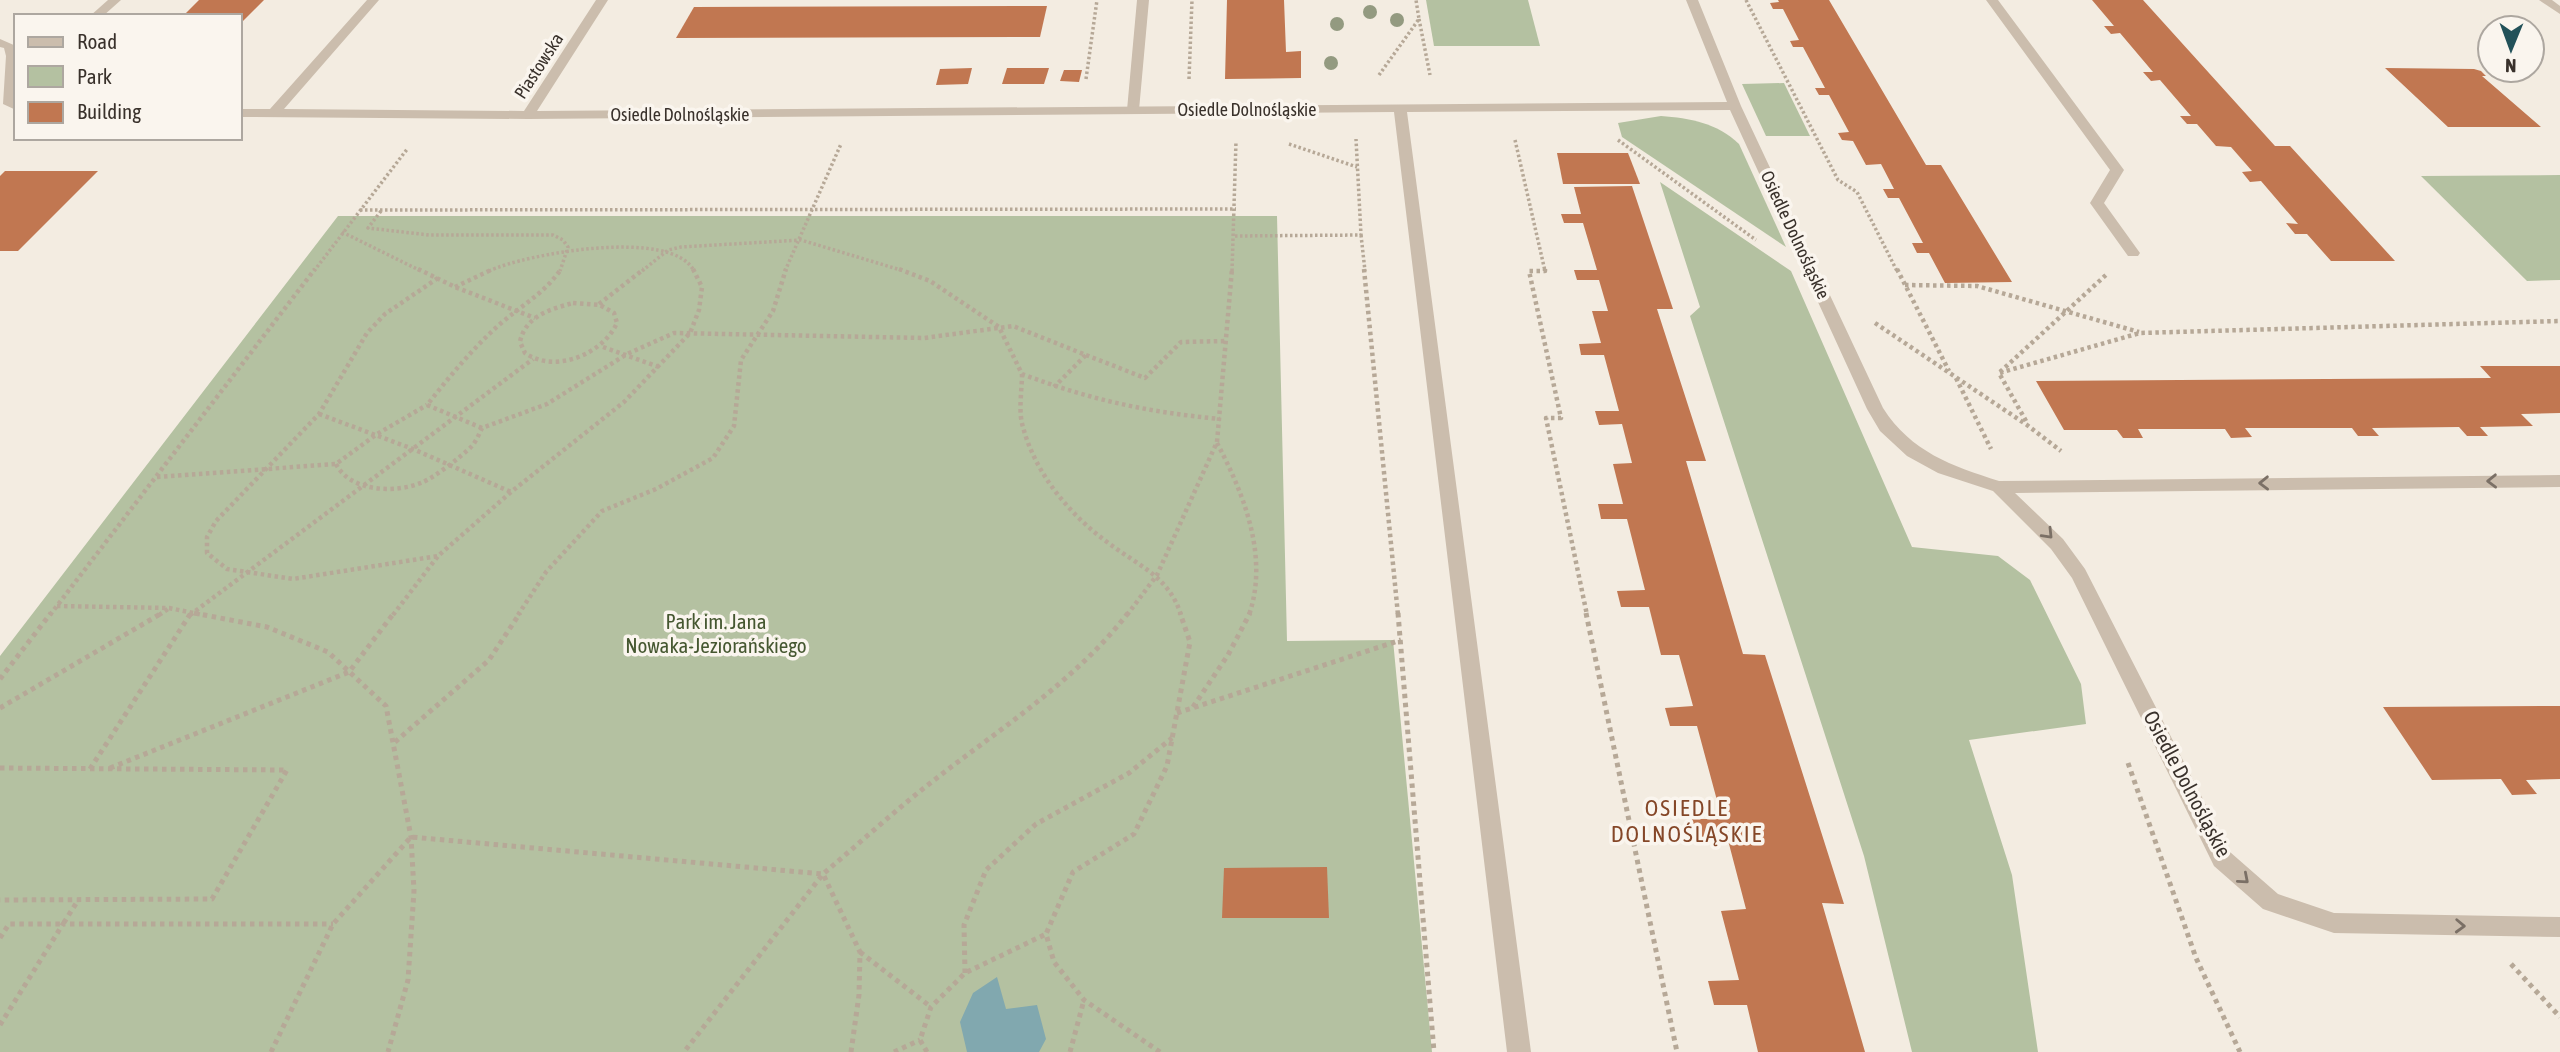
<svg xmlns="http://www.w3.org/2000/svg" width="2560" height="1052" viewBox="0 0 2560 1052" font-family="'Asap Condensed',sans-serif">
	<style>
		.green { fill: #b4c1a1 }
		.water { fill: #81a8af }
		.building { fill: #c17751 }
		.lines { fill: none; stroke-linecap: round; stroke-linejoin: round }
		.path-far2 { stroke: #b6a897; stroke-width: 3.5; stroke-dasharray: 2.5 2.5; stroke-linecap: butt }
		.path-far1 { stroke: #b6a897; stroke-width: 4.5; stroke-dasharray: 3.5 3.5; stroke-linecap: butt }
		.path { stroke: #b6a897; stroke-width: 5; stroke-dasharray: 4.5 4.5; stroke-linecap: butt }
		.service { fill: #cbbdad; fill-rule: evenodd }
		.minor { fill: #cbbdad; fill-rule: evenodd }
		.tree { fill: #939a80 }
		.oneway { stroke: #7b7066 }
		.labels { text-anchor: middle; stroke-width: 7; stroke-linejoin: round; paint-order: stroke }
		.far-street-label { font-size: 18px; fill: #39312b; stroke: #faf5ee }
		.park-label { font-size: 21px; fill: #455730; stroke: #faf5ee }
		.street-label { font-size: 21px; fill: #39312b; stroke: #faf5ee }
		.neighbourhood-label { font-size: 23px; letter-spacing: 2px; fill: #854728; stroke: #faf5ee }
	</style>
	<rect width="100%" height="100%" fill="#f3ece1"/>
	<g class="green">
		<polygon points="1426,0 1528,0 1540,46 1434,46"/>
		<polygon points="1784,83 1810,136 1766,136 1742,84"/>
		<path d="M1661,116C1690,118 1717,123 1739,144L1786,247L1622,137L1618,123Z"/>
		<polygon points="2560,175 2560,280 2527,281 2421,176"/>
		<polygon points="1660,182 1791,271 1912,547 1998,556 2030,580 2081,684 2086,724 1969,740 2012,875 2038,1052 1912,1052 1864,856 1690,316 1700,307"/>
		<polygon points="338,216 1277,216 1287,641 1393,640 1432,1052 0,1052 0,656"/>
	</g>
	<polygon class="water" points="997,977 1006,1009 1037,1005 1046,1039 1039,1052 967,1052 960,1022 973,993"/>
	<g class="building">
		<polygon points="199,0 264,0 240,24 240,16 183,16"/>
		<polygon points="1227,0 1284,0 1286,52 1301,51 1301,78 1225,79"/>
		<polygon points="1778,0 1829,0 1926,165 1941,165 2012,282 1945,283 1929,253 1917,253 1912,243 1923,243 1899,198 1888,198 1883,189 1894,189 1881,164 1866,165 1853,141 1842,140 1838,133 1849,132 1829,95 1819,95 1815,88 1825,88 1803,47 1793,47 1790,41 1799,40 1783,9 1773,9 1770,3 1779,2"/>
		<polygon points="2092,0 2143,0 2275,146 2290,146 2395,261 2331,261 2307,234 2295,234 2286,223 2298,224 2261,181 2250,182 2242,172 2252,171 2231,147 2216,146 2197,124 2187,124 2180,116 2191,116 2160,80 2151,81 2143,72 2153,72 2120,33 2111,34 2104,26 2114,26"/>
		<polygon points="1047,6 1040,37 676,38 694,7"/>
		<polygon points="972,68 968,84 936,85 940,69"/>
		<polygon points="1007,68 1049,68 1044,84 1002,84"/>
		<polygon points="2385,68 2474,69 2481,71 2486,76 2482,76 2541,127 2448,127"/>
		<polygon points="1064,70 1082,70 1079,82 1060,81"/>
		<polygon points="1557,153 1628,153 1640,184 1563,184"/>
		<polygon points="5,171 98,171 18,251 0,251 0,176"/>
		<polygon points="1632,186 1673,309 1657,309 1706,461 1686,461 1743,654 1765,655 1844,904 1822,903 1865,1052 1758,1052 1747,1005 1714,1005 1708,981 1739,980 1721,911 1746,909 1729,844 1699,843 1692,819 1722,819 1697,726 1670,726 1665,708 1693,706 1679,655 1661,655 1649,607 1621,607 1617,591 1645,590 1627,519 1601,519 1598,504 1623,504 1613,464 1632,463 1622,424 1599,425 1595,411 1619,411 1604,355 1581,355 1579,344 1601,343 1592,311 1608,311 1599,280 1577,280 1574,270 1597,270 1583,223 1564,223 1561,214 1581,214 1574,187"/>
		<polygon points="2480,366 2560,366 2560,413 2521,414 2533,426 2480,427 2488,436 2467,436 2459,427 2372,428 2379,436 2358,436 2352,428 2245,428 2252,437 2231,438 2225,429 2138,429 2143,438 2123,438 2117,430 2064,430 2036,381 2491,378"/>
		<polygon points="2560,706 2560,779 2526,780 2537,794 2512,795 2501,779 2432,780 2383,707"/>
		<polygon points="1327,867 1329,918 1222,918 1224,868"/>
	</g>
	<g class="lines">
		<g class="path-far2">
			<polyline points="1746,0 1838,180 1857,192 1897,271"/>
			<polyline points="1419,19 1430,75"/>
			<polyline points="1379,75 1419,19 1416,0"/>
			<polyline points="1086,79 1097,0"/>
			<polyline points="1189,79 1192,0"/>
			<polyline points="1515,140 1545,271"/>
			<polyline points="1618,140 1756,240"/>
			<polyline points="1289,144 1357,167"/>
			<polyline points="360,210 1236,209"/>
			<polyline points="381,211 368,228 429,235 553,235 563,240 568,247 560,271"/>
			<polyline points="342,232 421,271"/>
			<polyline points="1361,235 1365,271"/>
			<polyline points="1235,236 1361,235 1356,139"/>
			<polyline points="314,271 408,148"/>
			<path d="M489,271C525,254 672,227 694,271"/>
			<polyline points="642,271 668,250 681,247 801,240 904,271"/>
			<polyline points="785,271 841,144"/>
			<polyline points="1232,271 1236,141"/>
		</g>
		<g class="path-far1">
			<polyline points="418,269 455,287 535,318"/>
			<path d="M899,269L930,281L999,327L1022,374C1091,400 1147,412 1220,419"/>
			<polyline points="1364,269 1398,615"/>
			<polyline points="1545,269 1545,271 1529,271 1561,418 1546,418 1587,615"/>
			<polyline points="1897,269 1949,371"/>
			<polyline points="438,278 385,314 367,333 319,414 216,521 207,537 207,553 227,569 293,579 438,556 511,492 624,402 690,333 699,310 702,287 693,269"/>
			<polyline points="1905,285 1977,286 2139,332"/>
			<polyline points="455,287 493,269"/>
			<path d="M573,303L600,305L614,313L617,323C603,354 555,374 525,353L520,342C525,316 551,309 573,303Z"/>
			<polyline points="599,304 644,269"/>
			<polyline points="1875,323 2027,425 2061,451"/>
			<polyline points="603,347 659,367"/>
			<polyline points="1086,355 1145,378 1181,342 1227,341"/>
			<polyline points="2000,372 2107,274"/>
			<path d="M1022,374C1022,390 1018,412 1023,427C1035,473 1069,514 1107,542C1137,565 1169,576 1181,615"/>
			<polyline points="1956,378 1991,449"/>
			<polyline points="319,414 413,449 511,492"/>
			<polyline points="2026,421 1999,373 2140,333 2560,321"/>
			<path d="M482,428L427,405C450,376 473,348 500,324C522,305 545,293 561,269"/>
			<path d="M1217,443C1244,494 1269,557 1249,615"/>
			<path d="M336,464C350,492 396,494 423,482C435,477 462,456 471,447C476,442 479,434 482,428L547,404L627,354L674,333L924,338L1013,326L1086,355L1054,387"/>
			<polyline points="157,477 336,464 377,434 427,405"/>
			<polyline points="57,606 169,608 203,615"/>
			<polyline points="50,615 315,269"/>
			<polyline points="159,615 168,609"/>
			<polyline points="190,615 533,359"/>
			<polyline points="393,615 438,556"/>
			<polyline points="518,615 546,572 602,511 656,489 713,458 734,426 741,360 773,311 786,269"/>
			<polyline points="1127,615 1157,575 1217,442 1232,269"/>
		</g>
		<g class="path">
			<polyline points="194,613 267,627 328,652 386,706 411,837 414,891 408,980 388,1052"/>
			<polyline points="1398,613 1434,1052"/>
			<polyline points="1586,613 1677,1052"/>
			<polyline points="0,679 51,613"/>
			<polyline points="1193,707 1228,655 1250,613"/>
			<polyline points="0,708 162,613"/>
			<polyline points="1177,713 1401,640"/>
			<polyline points="395,742 489,660 520,613"/>
			<polyline points="2128,763 2196,958 2240,1052"/>
			<polyline points="0,768 287,770 212,899 0,900"/>
			<polyline points="110,768 349,672 394,613"/>
			<polyline points="90,769 191,613"/>
			<polyline points="0,938 9,924 63,924 77,902"/>
			<polyline points="860,952 931,1007"/>
			<polyline points="2511,964 2560,1017"/>
			<polyline points="965,973 964,925 986,870 1036,824 1129,773 1172,738"/>
			<polyline points="0,1025 63,924 333,924"/>
			<polyline points="271,1052 333,924 411,837 823,874 684,1052"/>
			<path d="M851,1052L859,995L860,952L823,874C862,841 901,805 942,774C1007,724 1078,678 1128,613"/>
			<polyline points="894,1052 920,1040"/>
			<polyline points="927,1052 920,1040 931,1007 965,973 1046,934"/>
			<polyline points="1070,1052 1084,1000"/>
			<polyline points="1160,1052 1084,1000 1054,962 1046,934 1073,872 1134,834 1167,766 1190,642 1180,613"/>
		</g>
		<polygon class="service" points="1137,0 1149,0 1139,110 1133,114 1127,110"/>
		<g class="minor">
			<polygon points="108,0 121,0 103,16 90,16"/>
			<path d="M367,0H379L284,109L524,111L596,0H608L537,111L1727,102L1686,0H1698L1741,106L1883,408C1911,452 1952,466 1999,481L2560,475V487L2015,493L2063,539L2085,569L2230,852L2278,894L2334,913L2560,917V937L2334,933L2263,909L2214,866L2072,578L2051,549L1993,491L1938,473L1907,456L1880,431L1867,409L1730,110L1407,112L1531,1052H1507L1394,112L528,119L240,117V109H270Z"/>
			<polygon points="1986,0 1998,0 2124,170 2104,203 2140,253 2138,256 2128,256 2090,203 2110,170"/>
			<polygon points="2539,0 2552,0 2560,6 2560,14"/>
			<polygon points="0,39 16,46 16,110 3,104 6,56 4,48 0,47"/>
		</g>
	</g>
	<g class="tree">
		<circle cx="1370" cy="12" r="7"/>
		<circle cx="1397" cy="20" r="7"/>
		<circle cx="1337" cy="24" r="7"/>
		<circle cx="1331" cy="63" r="7"/>
	</g>
	<defs><path id="oneway-chevron" d="M-2-3.5L2.5 0L-2 3.5" fill="none" stroke-width="1.6" stroke-linecap="round" stroke-linejoin="round" transform="scale(1.75)"/></defs>
	<g class="oneway">
		<use href="#oneway-chevron" transform="translate(2492 481) rotate(179)"/>
		<use href="#oneway-chevron" transform="translate(2264 483) rotate(179)"/>
		<use href="#oneway-chevron" transform="translate(2048 534) rotate(46)"/>
		<use href="#oneway-chevron" transform="translate(2244 879) rotate(41)"/>
		<use href="#oneway-chevron" transform="translate(2460 926) rotate(2)"/>
	</g>
	<g class="labels">
		<g class="far-street-label">
			<text transform="translate(539 66) rotate(-57)" y="6">Piastowska</text>
			<text x="1247" y="116">Osiedle Dolnośląskie</text>
			<text x="680" y="121">Osiedle Dolnośląskie</text>
			<text transform="translate(1795 235) rotate(65)" y="6">Osiedle Dolnośląskie</text>
		</g>
		<g class="park-label">
			<text x="716" y="629">Park im. Jana<tspan x="716" dy="24">Nowaka-Jeziorańskiego</tspan></text>
		</g>
		<g class="street-label">
			<text transform="translate(2187 784) rotate(62)" y="7">Osiedle Dolnośląskie</text>
		</g>
		<g class="neighbourhood-label">
			<text x="1687" y="816">OSIEDLE<tspan x="1687" dy="26">DOLNOŚLĄSKIE</tspan></text>
		</g>
	</g>
	<rect x="14" y="14" width="228" height="126" fill="#faf5ee" stroke="#ada7a0" stroke-width="2"/>
	<rect x="28" y="37" width="35" height="10" fill="#cbbdad" stroke="#ada7a0" stroke-width="2"/>
	<text x="77" y="49" font-size="21" fill="#39312b">Road</text>
	<rect x="28" y="66" width="35" height="21" fill="#b4c1a1" stroke="#ada7a0" stroke-width="2"/>
	<text x="77" y="84" font-size="21" fill="#39312b">Park</text>
	<rect x="28" y="102" width="35" height="21" fill="#c17751" stroke="#ada7a0" stroke-width="2"/>
	<text x="77" y="119" font-size="21" fill="#39312b">Building</text>
	<g transform="translate(2511 49) rotate(181)"><circle r="33" fill="#faf5ee" stroke="#ada7a0" stroke-width="2"/>
	<path d="M0-5L12 26L0 18L-12 26Z" fill="#225159"/>
	<text y="-10" font-size="19" font-weight="bold" text-anchor="middle" fill="#39312b">N</text>
	</g>
</svg>
